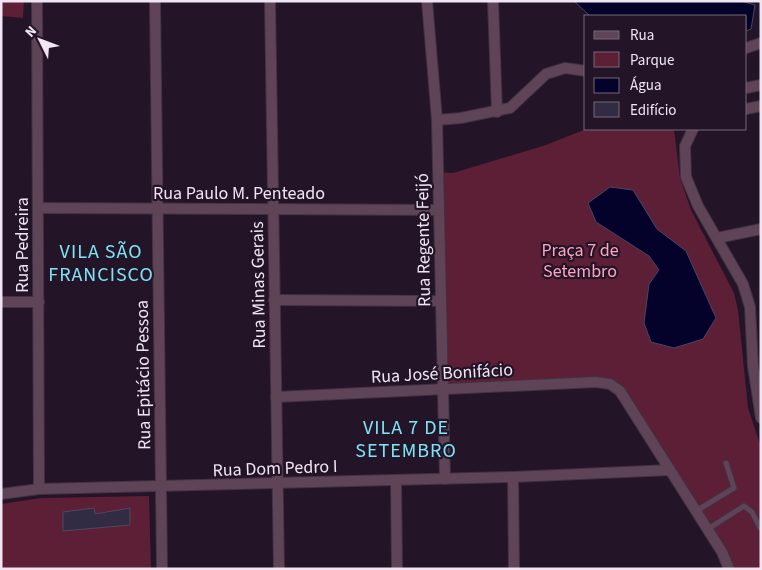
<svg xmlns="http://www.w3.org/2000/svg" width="762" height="570" viewBox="0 0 762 570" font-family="'Source Sans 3',sans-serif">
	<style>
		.green { fill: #5d1f35 }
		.water { fill: #04012a; stroke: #4a4566 }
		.building { fill: #312b43; stroke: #4e4862 }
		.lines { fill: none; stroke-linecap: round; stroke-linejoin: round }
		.service-casing { stroke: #403144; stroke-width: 7 }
		.minor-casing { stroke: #403144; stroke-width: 12 }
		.service { stroke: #5f4356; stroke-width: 5 }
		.minor { stroke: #5f4356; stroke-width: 10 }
		.labels { text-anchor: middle; stroke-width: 4.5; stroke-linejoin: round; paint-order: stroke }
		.street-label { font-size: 18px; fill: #efe5f3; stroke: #231427 }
		.park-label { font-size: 18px; fill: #fda5be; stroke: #231427 }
		.quarter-label { font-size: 20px; letter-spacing: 1px; fill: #7de6f6; stroke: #231427 }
	</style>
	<rect width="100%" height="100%" fill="#231427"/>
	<g class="green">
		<polygon points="1,1 24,1 23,18 1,16"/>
		<polygon points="586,129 674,129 680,178 691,210 734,293 738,310 748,408 761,447 761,569 732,569 627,394 596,380 445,384 440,172 453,173 546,145"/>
		<polygon points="149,496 151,569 1,569 1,504 41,498"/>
	</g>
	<g class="water">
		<polygon points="574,1 741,1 755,5 751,29 746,31 746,16 590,16"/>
		<polygon points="610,187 633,190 657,229 686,251 716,318 703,339 674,348 651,342 644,323 649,284 659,270 649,256 596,222 588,203"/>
	</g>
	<polygon class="building" points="94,508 95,514 130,508 130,525 63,531 63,512"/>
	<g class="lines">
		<defs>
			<g id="service">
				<polyline points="696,511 734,488 726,463"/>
				<polyline points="708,529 744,506 752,512 760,528"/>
			</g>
			<g id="minor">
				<polyline points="37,1 39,489"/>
				<polyline points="155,1 162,569"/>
				<polyline points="270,1 279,569"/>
				<polyline points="427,1 437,120 445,479"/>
				<polyline points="493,1 497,112"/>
				<polyline points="746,48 761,43"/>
				<polyline points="746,88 761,85"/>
				<polyline points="746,109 761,106"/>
				<polyline points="437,120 461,118 510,108 546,74 565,68 586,71"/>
				<polyline points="693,129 685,146 686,177 698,206 743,284 750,307 753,366 761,418"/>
				<polyline points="38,208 439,210"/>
				<polyline points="717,238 761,229"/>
				<polyline points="274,300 441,301"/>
				<polyline points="1,302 39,302"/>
				<polyline points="276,397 596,382 610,384 620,391 722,552 729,569"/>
				<polyline points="513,477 514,569"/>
				<polyline points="396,481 397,569"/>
				<polyline points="1,494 39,489 513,477 670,470"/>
			</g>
		</defs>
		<use href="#service" class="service-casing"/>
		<use href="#minor" class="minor-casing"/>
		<use href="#service" class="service"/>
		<use href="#minor" class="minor"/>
	</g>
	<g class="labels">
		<g class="street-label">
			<text x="239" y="199">Rua Paulo M. Penteado</text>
			<text transform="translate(423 240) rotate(-91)" y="6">Rua Regente Feijó</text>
			<text transform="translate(22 245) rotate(-90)" y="6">Rua Pedreira</text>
			<text transform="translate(258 285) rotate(-91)" y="6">Rua Minas Gerais</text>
			<text transform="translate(442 373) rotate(-3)" y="6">Rua José Bonifácio</text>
			<text transform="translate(143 375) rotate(-91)" y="6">Rua Epitácio Pessoa</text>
			<text transform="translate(275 468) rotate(-2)" y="6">Rua Dom Pedro I</text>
		</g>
		<g class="park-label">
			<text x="580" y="256">Praça 7 de<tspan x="580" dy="21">Setembro</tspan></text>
		</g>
		<g class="quarter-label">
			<text x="101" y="258">VILA SÃO<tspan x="101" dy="23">FRANCISCO</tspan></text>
			<text x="406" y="434">VILA 7 DE<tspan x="406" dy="23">SETEMBRO</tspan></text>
		</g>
	</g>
	<rect width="762" height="570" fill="none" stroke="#efe5f3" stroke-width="5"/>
	<rect x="584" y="15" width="162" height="115" fill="#231427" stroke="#756879"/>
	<rect x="594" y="31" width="25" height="8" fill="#5f4356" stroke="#756879"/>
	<text x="630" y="40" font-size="15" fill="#efe5f3">Rua</text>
	<rect x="594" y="52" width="25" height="15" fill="#5d1f35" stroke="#756879"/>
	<text x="630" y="65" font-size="15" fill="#efe5f3">Parque</text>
	<rect x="594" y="78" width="25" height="15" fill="#04012a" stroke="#756879"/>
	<text x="630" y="90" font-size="15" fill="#efe5f3">Água</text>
	<rect x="594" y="102" width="25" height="15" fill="#312b43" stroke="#756879"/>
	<text x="630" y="115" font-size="15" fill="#efe5f3">Edifício</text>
	<g transform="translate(40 40) rotate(312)" stroke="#231427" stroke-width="4" paint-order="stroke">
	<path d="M0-4L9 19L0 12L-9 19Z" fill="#efe5f3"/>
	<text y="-8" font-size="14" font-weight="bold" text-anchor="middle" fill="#efe5f3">N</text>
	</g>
</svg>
